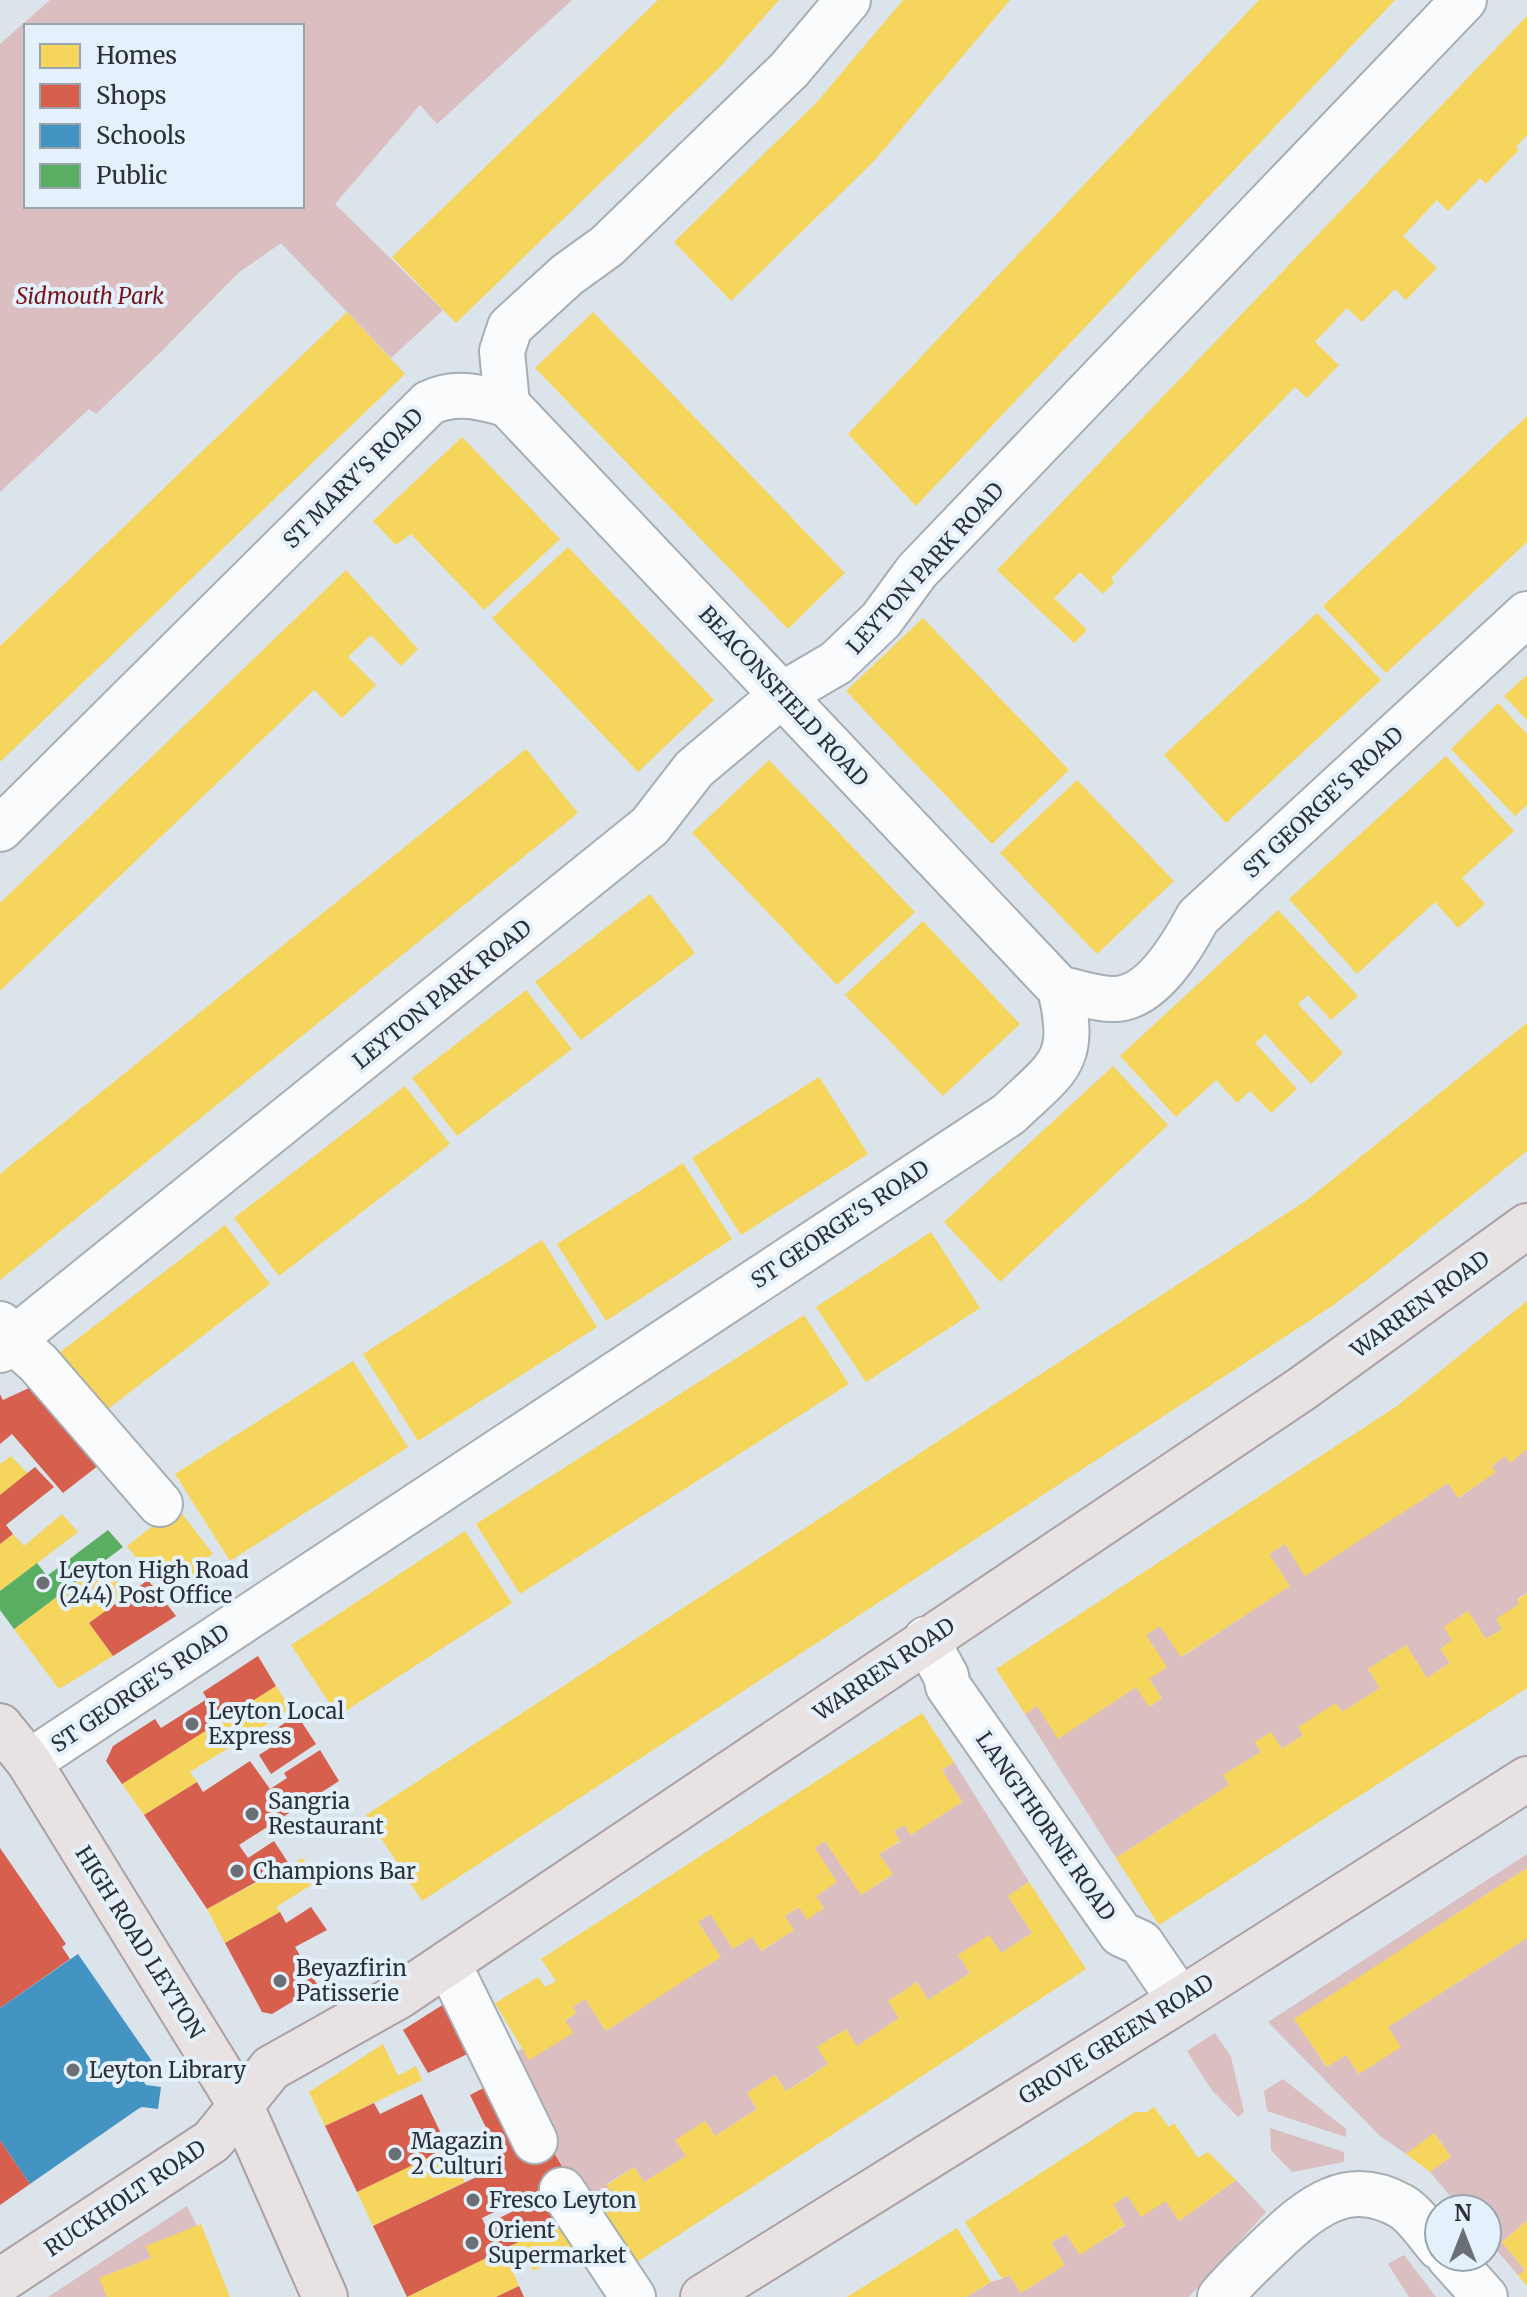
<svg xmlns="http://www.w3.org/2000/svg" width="1527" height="2297" viewBox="0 0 1527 2297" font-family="Merriweather,serif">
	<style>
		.green { fill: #dabec0; fill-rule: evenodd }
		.homes { fill: #f6d55c }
		.shops { fill: #d6604d }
		.schools { fill: #4393c3 }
		.public { fill: #5aae61 }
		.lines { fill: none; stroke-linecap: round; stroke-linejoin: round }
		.minor-casing { stroke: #a7aeb3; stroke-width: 48 }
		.major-casing { stroke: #aba0a4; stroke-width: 48 }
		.minor { stroke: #fafbfc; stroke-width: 44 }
		.major { stroke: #e9e2e3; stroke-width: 44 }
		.poi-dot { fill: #696f75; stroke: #e4f1fc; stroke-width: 3 }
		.labels { text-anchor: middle; stroke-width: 8; stroke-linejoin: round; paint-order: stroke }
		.park-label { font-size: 22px; font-style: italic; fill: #77151c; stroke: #e4f1fc }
		.street-label { font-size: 22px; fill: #2b3136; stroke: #e4f1fc }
		.poi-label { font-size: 22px; fill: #2b3136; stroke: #e4f1fc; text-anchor: start }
	</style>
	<rect width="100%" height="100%" fill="#dbe3eb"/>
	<g class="green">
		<path d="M50,0H572L437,124L420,105L335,204L443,310L391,358L281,243L238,273L161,352L96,414L89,409L0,492V44ZM26,26H302V206H26Z"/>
		<polygon points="1527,1449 1527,1593 1517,1599 1519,1604 1502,1629 1486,1639 1468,1611 1444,1627 1452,1640 1440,1649 1450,1663 1427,1678 1406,1645 1368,1669 1380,1688 1342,1712 1336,1704 1303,1735 1282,1749 1271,1733 1256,1742 1261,1752 1223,1775 1229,1785 1116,1858 1025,1714 1037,1706 1059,1738 1136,1687 1150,1707 1162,1698 1149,1679 1146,1635 1160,1626 1182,1657 1289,1586 1269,1554 1285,1544 1305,1575 1448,1483 1459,1498 1495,1472 1491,1467 1505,1456 1510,1463"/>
		<polygon points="954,1762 1029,1882 1008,1896 1032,1933 928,2000 917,1982 888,2001 899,2018 857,2046 846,2029 817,2047 828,2064 786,2091 775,2075 747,2093 757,2109 715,2136 705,2121 676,2140 686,2156 644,2182 634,2167 607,2184 616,2200 593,2215 548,2143 507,2058 577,2013 573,2007 585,1999 606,2031 720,1957 698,1922 710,1914 752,1937 762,1951 793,1930 785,1916 799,1907 808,1919 824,1908 816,1896 815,1848 825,1841 861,1895 892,1875 879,1854 900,1842 894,1831 904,1825 911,1834 962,1802 942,1770"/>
		<polygon points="1527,1854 1527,1868 1295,2019 1326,2067 1346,2055 1359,2074 1400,2047 1388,2027 1527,1938 1527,2221 1502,2242 1525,2270 1518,2275 1487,2239 1487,2209 1461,2209 1430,2172 1451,2157 1435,2134 1406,2154 1380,2136 1268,2022"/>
		<polygon points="1215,2033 1231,2057 1244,2112 1238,2117 1211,2089 1187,2051"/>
		<polygon points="1283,2079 1346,2129 1346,2137 1267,2111 1264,2091"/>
		<polygon points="1270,2128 1344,2152 1344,2162 1292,2172 1271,2150"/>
		<polygon points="1236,2180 1266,2212 1189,2297 966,2297 991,2282 1002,2279 1009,2275 1021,2293 1065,2265 1051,2243 1066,2234 1080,2254 1125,2226 1113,2205 1127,2195 1166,2201 1179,2221"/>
		<polygon points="187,2206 197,2226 147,2246 151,2258 100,2278 107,2297 48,2297"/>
		<polygon points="1404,2255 1436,2297 1409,2297 1388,2264"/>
	</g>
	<g class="homes">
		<polygon points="658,0 779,0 721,66 456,323 392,257"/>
		<polygon points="903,0 1010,0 875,160 731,301 674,242 817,102"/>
		<polygon points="1259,0 1395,0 916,506 848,434"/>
		<polygon points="1527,16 1527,135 1516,147 1519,150 1486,184 1480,178 1448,211 1437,200 1403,236 1437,268 1406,300 1395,289 1362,322 1347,308 1315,342 1339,365 1307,398 1295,387 1111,578 1114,582 1103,594 1080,572 1054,598 1087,630 1074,643 997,570"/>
		<polygon points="347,312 405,374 0,762 0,646"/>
		<polygon points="593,312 845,573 788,629 535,368"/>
		<polygon points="1527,416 1527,542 1386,673 1323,606"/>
		<polygon points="462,437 560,539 484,610 411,534 396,545 373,521"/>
		<polygon points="568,547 714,700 638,772 492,618"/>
		<polygon points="346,570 418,649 401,666 371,635 348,657 376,685 342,718 314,690 0,991 0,903"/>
		<polygon points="1317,613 1381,680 1226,823 1164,755"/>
		<polygon points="923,618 1069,770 992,844 846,691"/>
		<polygon points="1527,675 1527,720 1504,696"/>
		<polygon points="1498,703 1527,734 1527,805 1515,816 1451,749"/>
		<polygon points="526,749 578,813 0,1280 0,1174"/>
		<polygon points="1446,756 1514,831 1462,878 1485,904 1458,928 1435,902 1357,974 1289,899"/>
		<polygon points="769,760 915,912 837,985 692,833"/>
		<polygon points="1077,780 1174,881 1097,954 1000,853"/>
		<polygon points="650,894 695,953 581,1040 535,982"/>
		<polygon points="1278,910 1358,996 1331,1020 1308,995 1298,1004 1343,1053 1311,1084 1265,1034 1255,1043 1297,1089 1271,1113 1250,1091 1237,1103 1216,1080 1176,1117 1120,1056"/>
		<polygon points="923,921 1020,1024 943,1096 845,995"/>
		<polygon points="526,990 572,1049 457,1136 412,1078"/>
		<polygon points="1527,1023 1527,1151 1367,1280 1332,1306 422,1901 366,1815 1307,1200"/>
		<polygon points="1113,1066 1168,1125 1000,1282 944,1222"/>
		<polygon points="819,1077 868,1154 741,1235 692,1158"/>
		<polygon points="405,1086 450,1144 279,1276 234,1218"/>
		<polygon points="683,1163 732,1239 606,1321 557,1244"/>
		<polygon points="225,1225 270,1284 99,1416 54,1357"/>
		<polygon points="931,1232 980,1308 866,1382 816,1307"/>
		<polygon points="542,1240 597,1327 418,1441 363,1354"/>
		<polygon points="1527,1301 1527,1449 1510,1463 1505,1456 1491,1467 1496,1472 1458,1498 1448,1483 1305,1576 1285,1544 1269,1554 1290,1586 1181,1657 1160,1626 1146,1635 1167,1667 1149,1679 1162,1698 1149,1707 1136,1687 1058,1739 1037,1706 1025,1714 996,1669 1397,1406"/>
		<polygon points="804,1315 849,1384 520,1594 476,1524"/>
		<polygon points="353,1361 408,1447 230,1561 175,1474"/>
		<polygon points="11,1456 28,1474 0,1495 0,1464"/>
		<polygon points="177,1507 213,1554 200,1563 203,1567 189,1578 175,1560 152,1578 127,1546"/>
		<polygon points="62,1514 78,1532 0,1591 0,1544 13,1534 24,1546"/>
		<polygon points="465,1531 512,1603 338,1716 291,1645"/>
		<polygon points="104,1561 128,1595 89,1623 113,1656 59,1689 14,1629"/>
		<polygon points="1527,1593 1527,1688 1159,1925 1116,1858 1229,1785 1223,1775 1261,1752 1255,1742 1271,1732 1282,1749 1303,1735 1298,1727 1336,1703 1342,1712 1380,1688 1368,1669 1406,1645 1427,1678 1450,1663 1440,1649 1452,1640 1444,1627 1468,1611 1486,1639 1502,1629 1496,1619 1519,1604 1517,1600"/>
		<polygon points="276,1686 291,1709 190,1772 197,1782 144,1815 122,1784"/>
		<polygon points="922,1713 954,1762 942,1770 962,1802 911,1835 904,1825 894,1831 900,1841 879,1854 893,1874 861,1895 825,1841 815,1848 837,1882 816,1896 824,1908 807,1920 799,1907 785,1916 794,1930 761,1951 752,1937 733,1949 710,1914 698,1922 721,1957 606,2031 585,1999 573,2007 577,2013 565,2020 573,2033 529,2060 495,2003 538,1977 545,1987 556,1981 541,1959"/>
		<polygon points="303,1858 316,1882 276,1907 280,1912 225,1943 207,1909"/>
		<polygon points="1527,1868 1527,1938 1388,2027 1401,2047 1381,2060 1359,2074 1346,2055 1327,2067 1294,2019"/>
		<polygon points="1029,1882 1086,1969 628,2268 593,2215 616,2200 607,2185 634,2167 644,2182 686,2156 675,2140 689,2131 705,2121 715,2136 757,2109 747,2093 775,2075 786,2091 806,2079 828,2064 817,2047 846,2029 857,2046 899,2018 888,2001 917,1982 928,2000 970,1973 958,1955 989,1935 1001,1953 1032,1933 1008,1896"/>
		<polygon points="383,2044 398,2076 416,2066 422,2080 325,2126 309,2092"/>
		<polygon points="1154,2107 1169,2127 1174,2123 1198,2158 1208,2152 1236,2180 1179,2221 1166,2201 1141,2217 1127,2195 1113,2205 1125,2225 1080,2255 1066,2234 1051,2243 1065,2265 1021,2293 1009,2275 1002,2279 965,2222 1135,2112 1147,2112"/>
		<polygon points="1434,2133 1451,2157 1430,2172 1406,2154"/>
		<polygon points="448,2148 465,2182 373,2226 357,2192"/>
		<polygon points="566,2219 580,2248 533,2271 529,2263 513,2272 519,2286 496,2297 407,2297"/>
		<polygon points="1527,2221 1527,2286 1518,2275 1525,2270 1502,2242"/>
		<polygon points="201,2224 230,2297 107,2297 99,2278 151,2258 146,2246"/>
		<polygon points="957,2228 991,2282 966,2297 847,2297"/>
	</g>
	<g class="shops">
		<polygon points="42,1382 108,1458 63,1493 12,1434 0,1444 0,1394 3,1400"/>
		<polygon points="35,1467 54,1487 6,1525 13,1534 0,1544 0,1495"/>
		<polygon points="148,1580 176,1616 113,1656 89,1623"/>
		<polygon points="258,1656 276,1686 122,1784 106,1761 113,1746 155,1719 161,1728 207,1699 203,1692"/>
		<polygon points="297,1715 316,1744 271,1774 259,1755 278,1743 271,1732"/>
		<polygon points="320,1750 339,1781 239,1845 248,1858 274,1841 289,1864 207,1909 144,1815 197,1782 203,1792 250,1761 270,1789 287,1778 284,1773"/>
		<polygon points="0,1848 66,1944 62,1947 70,1959 0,2008"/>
		<polygon points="311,1907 327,1930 295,1947 318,1986 272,2014 262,2012 225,1943 280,1912 286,1923"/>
		<polygon points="455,1997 480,2048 428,2073 403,2030"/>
		<polygon points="495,2082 548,2143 568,2176 482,2218 485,2225 544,2196 557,2223 407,2297 373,2226 504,2164 470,2095"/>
		<polygon points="422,2094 448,2148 357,2192 325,2126 374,2103 380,2114"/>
		<polygon points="0,2140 30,2184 0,2205"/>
		<polygon points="519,2286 524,2297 496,2297"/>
	</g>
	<polygon class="schools" points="78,1954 154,2064 139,2075 146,2085 161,2087 158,2109 142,2107 138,2109 30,2184 0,2140 0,2008"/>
	<polygon class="public" points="108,1530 123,1547 14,1629 0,1610 0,1591 37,1563 47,1576"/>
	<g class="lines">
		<defs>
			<g id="minor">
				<polyline points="507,404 502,351 510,327 567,275 607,246 789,70 848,0"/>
				<path d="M0,829L429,403C456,390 479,397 507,404"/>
				<path d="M1060,989C1078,992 1098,1000 1116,999C1153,997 1183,945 1198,917L1527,614"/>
				<polyline points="0,1324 12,1340 38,1363 160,1504"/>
				<polyline points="0,1350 650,826 694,769 783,694 836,663 881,620 917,571 1464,0"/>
				<polyline points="926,1639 946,1676 948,1686 1121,1934 1141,1943 1180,2000"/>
				<path d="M29,1762L1009,1114C1058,1067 1078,1062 1060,989L507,404"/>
				<polyline points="448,1963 535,2141"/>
				<polyline points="562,2190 633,2297"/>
				<polyline points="1449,2257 1485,2297"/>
				<path d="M1220,2297C1236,2278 1254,2261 1272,2244C1310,2208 1347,2176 1401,2206C1415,2214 1428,2234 1439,2247"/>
			</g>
			<g id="major">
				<polyline points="0,1726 29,1762 241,2106 325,2297"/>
				<polyline points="0,2281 212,2141 271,2068 399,1996 448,1963 1303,1388 1527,1226"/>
				<polyline points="703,2297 1180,2000 1527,1779"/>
			</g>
		</defs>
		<use href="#minor" class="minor-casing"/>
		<use href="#major" class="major-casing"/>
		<use href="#minor" class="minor"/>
		<use href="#major" class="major"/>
	</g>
	<g class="poi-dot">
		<circle cx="43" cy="1583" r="8"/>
		<circle cx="192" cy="1724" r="8"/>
		<circle cx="252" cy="1814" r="8"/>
		<circle cx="237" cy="1871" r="8"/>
		<circle cx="280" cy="1981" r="8"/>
		<circle cx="73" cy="2070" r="8"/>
		<circle cx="395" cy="2154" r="8"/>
		<circle cx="473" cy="2200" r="8"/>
		<circle cx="472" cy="2243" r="8"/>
	</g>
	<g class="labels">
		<g class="park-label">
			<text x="90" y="304">Sidmouth Park</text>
		</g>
		<g class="street-label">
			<text transform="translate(353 478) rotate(-45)" y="8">ST MARY'S ROAD</text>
			<text transform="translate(925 568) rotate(-48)" y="8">LEYTON PARK ROAD</text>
			<text transform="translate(784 696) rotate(47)" y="8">BEACONSFIELD ROAD</text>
			<text transform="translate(1323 802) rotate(-43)" y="8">ST GEORGE'S ROAD</text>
			<text transform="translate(442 994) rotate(-39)" y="8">LEYTON PARK ROAD</text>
			<text transform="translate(840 1224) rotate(-34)" y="8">ST GEORGE'S ROAD</text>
			<text transform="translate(1420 1304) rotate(-36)" y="8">WARREN ROAD</text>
			<text transform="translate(884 1669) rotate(-34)" y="8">WARREN ROAD</text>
			<text transform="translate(140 1688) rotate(-34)" y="8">ST GEORGE'S ROAD</text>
			<text transform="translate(1046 1826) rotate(55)" y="8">LANGTHORNE ROAD</text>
			<text transform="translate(140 1942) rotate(58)" y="8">HIGH ROAD LEYTON</text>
			<text transform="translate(1116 2039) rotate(-32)" y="8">GROVE GREEN ROAD</text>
			<text transform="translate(125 2198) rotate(-34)" y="8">RUCKHOLT ROAD</text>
		</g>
		<g class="poi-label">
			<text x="59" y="1578">Leyton High Road<tspan x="59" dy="25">(244) Post Office</tspan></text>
			<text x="208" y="1719">Leyton Local<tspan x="208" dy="25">Express</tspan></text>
			<text x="268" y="1809">Sangria<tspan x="268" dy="25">Restaurant</tspan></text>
			<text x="253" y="1879">Champions Bar</text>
			<text x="296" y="1976">Beyazfirin<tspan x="296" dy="25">Patisserie</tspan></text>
			<text x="89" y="2078">Leyton Library</text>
			<text x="411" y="2149">Magazin<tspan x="411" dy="25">2 Culturi</tspan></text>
			<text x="489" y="2208">Fresco Leyton</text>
			<text x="488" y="2238">Orient<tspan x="488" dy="25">Supermarket</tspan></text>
		</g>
	</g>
	<rect x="24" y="24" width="280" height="184" fill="#e4f1fc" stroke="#9aa4ad" stroke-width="2"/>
	<rect x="40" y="44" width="40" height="24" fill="#f6d55c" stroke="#9aa4ad" stroke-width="2"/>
	<text x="96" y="64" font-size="24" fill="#2b3136">Homes</text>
	<rect x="40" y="84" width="40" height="24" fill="#d6604d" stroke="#9aa4ad" stroke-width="2"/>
	<text x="96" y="104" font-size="24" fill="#2b3136">Shops</text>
	<rect x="40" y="124" width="40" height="24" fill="#4393c3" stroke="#9aa4ad" stroke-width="2"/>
	<text x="96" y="144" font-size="24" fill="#2b3136">Schools</text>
	<rect x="40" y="164" width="40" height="24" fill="#5aae61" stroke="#9aa4ad" stroke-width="2"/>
	<text x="96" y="184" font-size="24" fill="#2b3136">Public</text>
	<g transform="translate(1463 2233)"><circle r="38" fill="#e4f1fc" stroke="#9aa4ad" stroke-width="2"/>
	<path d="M0-6L14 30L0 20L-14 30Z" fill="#696f75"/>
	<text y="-12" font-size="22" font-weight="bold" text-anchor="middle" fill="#2b3136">N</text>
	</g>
</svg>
